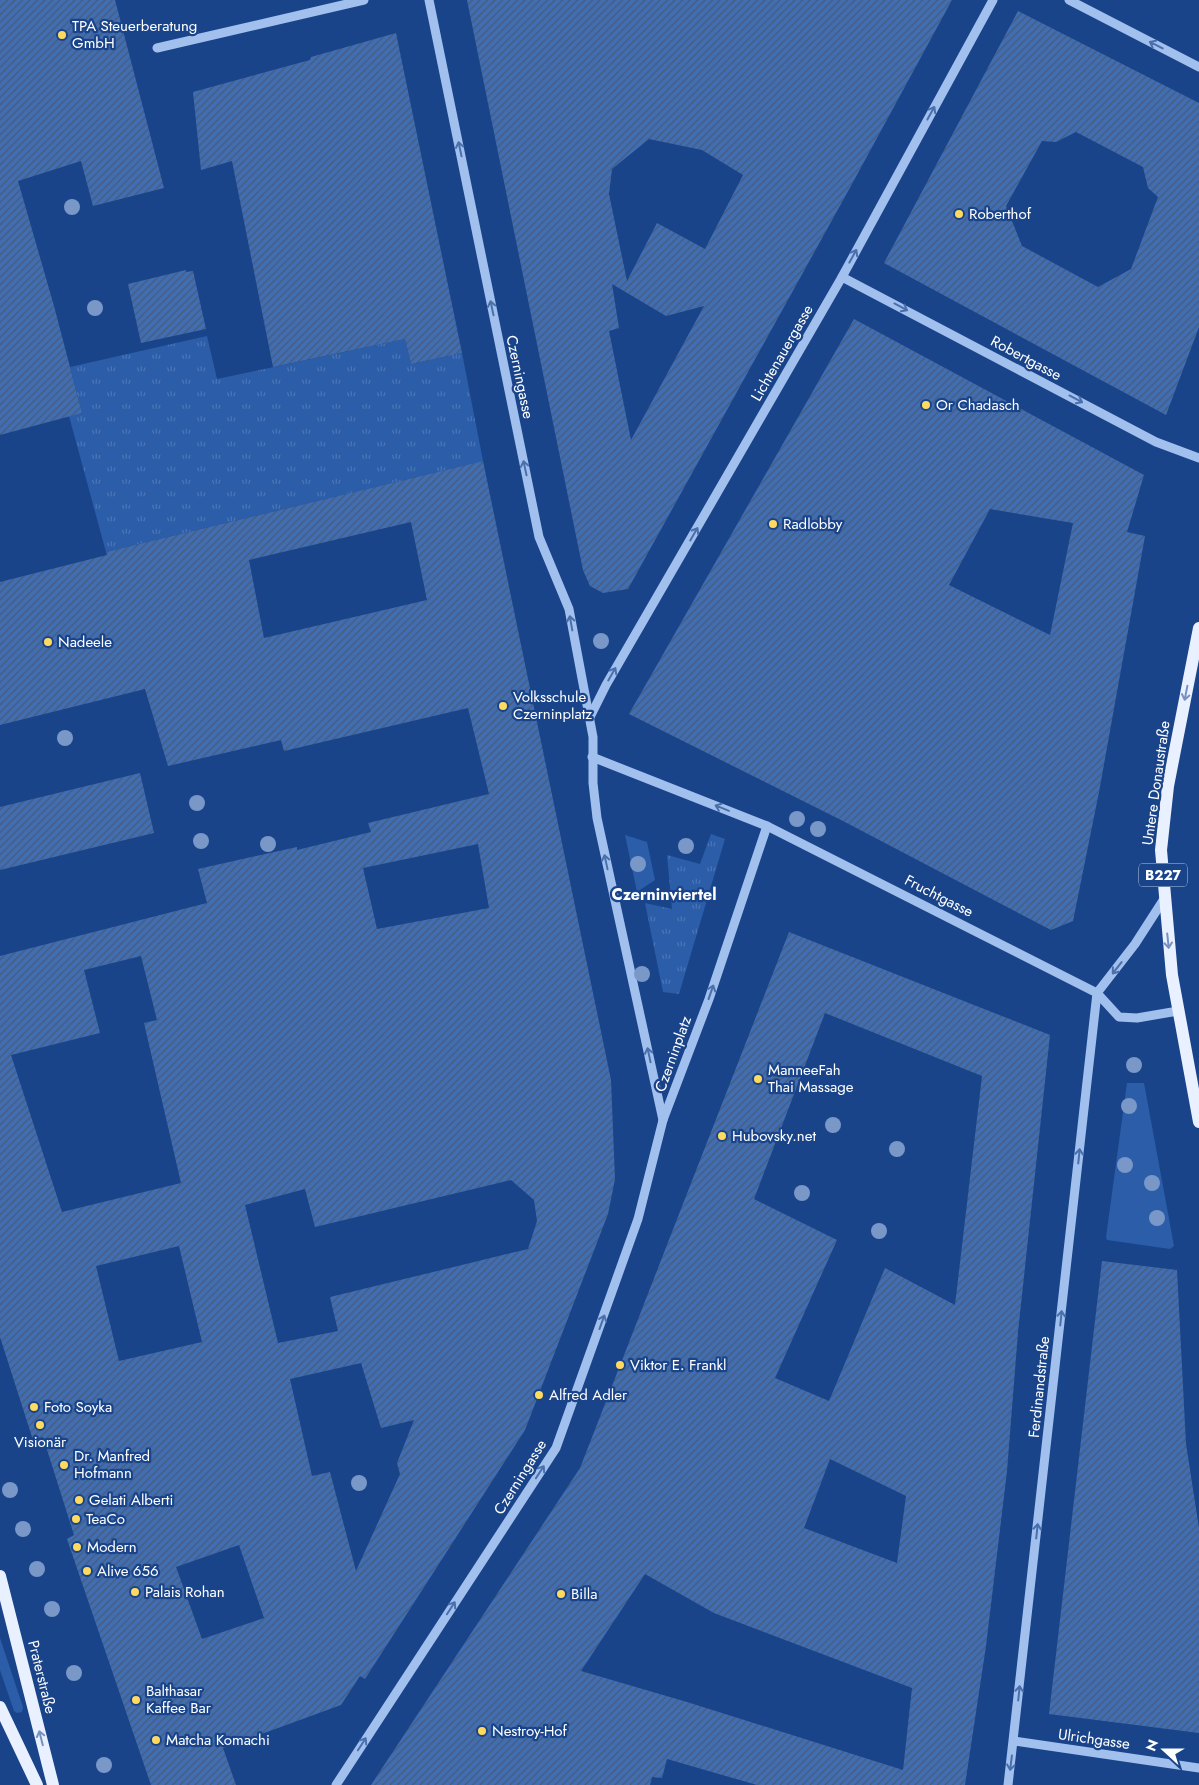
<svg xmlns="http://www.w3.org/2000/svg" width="1199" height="1785" viewBox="0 0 1199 1785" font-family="Jost,sans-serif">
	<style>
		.grass { fill: #2b5da9 }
		.park { fill: url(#park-tufts) }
		.building { fill: url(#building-hatch); fill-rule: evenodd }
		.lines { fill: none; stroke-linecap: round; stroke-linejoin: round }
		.minor { stroke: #a2c0ee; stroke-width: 9 }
		.major { stroke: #e9f0ff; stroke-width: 12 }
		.tree { fill: #7998c8 }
		.oneway { stroke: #496fad }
		.oneway2 { stroke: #7791bf }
		.poi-dot { fill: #ffda5f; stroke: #19448a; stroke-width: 2 }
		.labels { text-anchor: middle; stroke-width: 4.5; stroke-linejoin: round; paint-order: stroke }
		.shield { fill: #19448a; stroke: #bac7dc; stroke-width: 1 }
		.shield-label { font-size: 14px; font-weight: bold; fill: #fff }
		.poi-label { font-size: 15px; fill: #fff; stroke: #19448a; text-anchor: start }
		.street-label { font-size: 15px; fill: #fff; stroke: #19448a }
		.neighbourhood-label { font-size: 16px; font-weight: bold; fill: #fff; stroke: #19448a }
	</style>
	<defs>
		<pattern id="park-tufts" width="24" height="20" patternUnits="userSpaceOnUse" patternTransform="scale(1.25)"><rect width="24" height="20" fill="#2b5da9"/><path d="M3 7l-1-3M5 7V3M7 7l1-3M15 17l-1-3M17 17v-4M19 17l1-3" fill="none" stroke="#4b75b6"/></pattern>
		<pattern id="building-hatch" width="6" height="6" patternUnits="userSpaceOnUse" patternTransform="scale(1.25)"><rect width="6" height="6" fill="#416eb3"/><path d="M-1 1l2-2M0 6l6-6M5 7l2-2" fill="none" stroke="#485a75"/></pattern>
	</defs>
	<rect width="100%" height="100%" fill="#19448a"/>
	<g class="grass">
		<polygon points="625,835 647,842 655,880 637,892"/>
		<polygon points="1127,1083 1144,1083 1174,1246 1170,1249 1107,1240 1106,1237"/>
		<polygon points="0,1638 23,1707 22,1712 17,1713 14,1711 0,1670"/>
	</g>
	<g class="park">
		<polygon points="207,336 217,379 405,339 411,364 462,353 483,461 106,552 69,416 82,413 70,367"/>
		<polygon points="711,834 725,839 679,994 663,992 645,903 672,909 667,855 700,864"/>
	</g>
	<g class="building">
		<polygon points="0,0 115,0 164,188 93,206 81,161 18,181 54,306 82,413 0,435"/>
		<path d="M467,0H952L852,184L628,589L603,593L590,586L583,570ZM649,139L702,150L743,175L705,249L657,223L627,281L609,194L612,169ZM612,284L666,316L704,306L631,440L609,331L619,328Z"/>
		<path d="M1018,11L1199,103V327L1166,415L884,263ZM1076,132L1143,167L1148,188L1158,197L1131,269L1098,287L1022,246L1006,206L1042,141L1056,142Z"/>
		<polygon points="396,33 462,353 411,364 405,339 273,367 232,161 201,170 193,92 310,60 311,57"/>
		<polygon points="186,270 186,272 193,271 206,329 141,343 128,284"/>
		<path d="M854,319L1144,475L1127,532L1145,536L1099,792L1073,921L1051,930L843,821L629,714ZM990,509L1073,523L1050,635L949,585Z"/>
		<path d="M483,461L611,1080L615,1179L608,1214L525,1430L365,1679L360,1676L341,1705L223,1748L236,1785H151L67,1539L74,1535L43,1437L33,1440L0,1337V956L207,903L198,869L297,847V850L371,832L368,823L489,794L468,708L284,751L281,740L168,766L145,689L0,725V582L107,555L106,552ZM411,522L427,600L264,638L249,560ZM478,844L489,908L377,929L363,868ZM141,956L157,1020L144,1023L181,1183L62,1212L11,1055L100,1033L84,970ZM511,1180L534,1200L537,1221L528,1249L330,1297L338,1331L278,1343L245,1205L305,1189L315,1227ZM179,1246L202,1342L119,1361L96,1266ZM361,1363L381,1428L414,1420L397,1463L400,1474L356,1571L330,1472L312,1476L290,1379ZM239,1545L264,1618L202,1639L176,1567Z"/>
		<polygon points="140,773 154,833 0,870 0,807"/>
		<path d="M789,932L1050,1035L1018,1332L1007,1471L986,1646L965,1785H757L667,1759L662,1778L652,1777L650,1785H371L580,1468ZM825,1013L982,1076L955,1305L885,1268L829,1401L775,1378L837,1240L754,1199ZM830,1459L906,1496L897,1563L804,1528ZM645,1574L714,1613L912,1688L903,1770L687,1702L581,1671Z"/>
		<polygon points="1102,1261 1177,1270 1186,1444 1199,1528 1199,1733 1049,1714"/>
	</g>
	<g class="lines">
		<g class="minor">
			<polyline points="429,0 539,537 569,609 593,737 593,783 597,818 663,1120"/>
			<polyline points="1069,0 1199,67"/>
			<polyline points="157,48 364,0"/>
			<polyline points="842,277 1156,442 1199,458"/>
			<polyline points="590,717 606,685 842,277 993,0"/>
			<polyline points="592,757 767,826 1097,993 1008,1785"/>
			<polyline points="1164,899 1135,944 1097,993 1119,1017 1137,1018 1178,1011"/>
			<polyline points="1014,1741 1199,1768"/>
			<polyline points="336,1785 556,1448 638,1219 663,1120 709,999 767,826"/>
		</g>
		<g class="major">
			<polyline points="1199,628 1168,786 1161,850 1172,975 1199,1122"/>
			<polyline points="0,1576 53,1785"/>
			<polyline points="0,1707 37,1785"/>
		</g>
	</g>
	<g class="tree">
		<circle cx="72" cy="207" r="8"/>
		<circle cx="95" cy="308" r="8"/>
		<circle cx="601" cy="641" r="8"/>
		<circle cx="65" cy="738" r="8"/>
		<circle cx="197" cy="803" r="8"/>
		<circle cx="797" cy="819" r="8"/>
		<circle cx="818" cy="829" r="8"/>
		<circle cx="201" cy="841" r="8"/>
		<circle cx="268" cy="844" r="8"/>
		<circle cx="686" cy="846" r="8"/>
		<circle cx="638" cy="864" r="8"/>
		<circle cx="642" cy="974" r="8"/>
		<circle cx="1134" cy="1065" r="8"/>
		<circle cx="1129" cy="1106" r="8"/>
		<circle cx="833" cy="1125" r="8"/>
		<circle cx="897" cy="1149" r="8"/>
		<circle cx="1125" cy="1165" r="8"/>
		<circle cx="1152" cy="1183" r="8"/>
		<circle cx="802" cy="1193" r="8"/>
		<circle cx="1157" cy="1218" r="8"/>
		<circle cx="879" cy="1231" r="8"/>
		<circle cx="359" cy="1483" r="8"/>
		<circle cx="10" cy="1490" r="8"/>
		<circle cx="23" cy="1529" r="8"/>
		<circle cx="37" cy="1569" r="8"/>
		<circle cx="52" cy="1609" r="8"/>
		<circle cx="74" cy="1673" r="8"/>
		<circle cx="104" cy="1765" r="8"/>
	</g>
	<defs><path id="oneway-shaft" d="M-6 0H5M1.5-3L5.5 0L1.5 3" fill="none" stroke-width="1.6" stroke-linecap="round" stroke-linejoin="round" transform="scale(1.25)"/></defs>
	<g class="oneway">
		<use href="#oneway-shaft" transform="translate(1156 45) rotate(-153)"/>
		<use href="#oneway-shaft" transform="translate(931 113) rotate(-61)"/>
		<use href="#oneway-shaft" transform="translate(460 149) rotate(-102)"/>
		<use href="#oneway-shaft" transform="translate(853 256) rotate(-61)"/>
		<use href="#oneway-shaft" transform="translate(901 307) rotate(28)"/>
		<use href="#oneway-shaft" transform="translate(492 308) rotate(-102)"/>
		<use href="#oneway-shaft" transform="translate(1076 399) rotate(28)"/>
		<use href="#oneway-shaft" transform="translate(525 468) rotate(-102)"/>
		<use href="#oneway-shaft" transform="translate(694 534) rotate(-60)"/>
		<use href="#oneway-shaft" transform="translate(571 623) rotate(-100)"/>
		<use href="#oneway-shaft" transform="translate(612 674) rotate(-60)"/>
		<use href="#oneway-shaft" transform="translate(722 808) rotate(-158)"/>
		<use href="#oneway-shaft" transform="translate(606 862) rotate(-102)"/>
		<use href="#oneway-shaft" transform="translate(1117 968) rotate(128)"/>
		<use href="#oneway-shaft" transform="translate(711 992) rotate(-71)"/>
		<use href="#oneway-shaft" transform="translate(649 1055) rotate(-102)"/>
		<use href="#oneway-shaft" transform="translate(1079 1156) rotate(-84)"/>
		<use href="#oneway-shaft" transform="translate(1061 1318) rotate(-84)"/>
		<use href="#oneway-shaft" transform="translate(602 1322) rotate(-70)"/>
		<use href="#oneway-shaft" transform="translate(540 1472) rotate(-57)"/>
		<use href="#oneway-shaft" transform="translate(1037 1531) rotate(-84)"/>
		<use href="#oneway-shaft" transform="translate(451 1608) rotate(-57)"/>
		<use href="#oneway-shaft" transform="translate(1019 1693) rotate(-84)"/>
		<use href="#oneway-shaft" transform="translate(362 1744) rotate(-57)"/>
		<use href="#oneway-shaft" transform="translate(1011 1763) rotate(97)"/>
	</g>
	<g class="oneway2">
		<use href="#oneway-shaft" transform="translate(1186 693) rotate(101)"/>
		<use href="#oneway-shaft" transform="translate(1168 941) rotate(84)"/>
		<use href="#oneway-shaft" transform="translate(41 1738) rotate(-104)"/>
	</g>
	<g class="poi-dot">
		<circle cx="62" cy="35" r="5"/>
		<circle cx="959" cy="214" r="5"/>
		<circle cx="926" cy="405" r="5"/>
		<circle cx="773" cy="524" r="5"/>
		<circle cx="48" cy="642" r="5"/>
		<circle cx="503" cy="706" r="5"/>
		<circle cx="758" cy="1079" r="5"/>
		<circle cx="722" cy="1136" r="5"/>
		<circle cx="620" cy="1365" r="5"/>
		<circle cx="539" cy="1395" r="5"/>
		<circle cx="34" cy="1407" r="5"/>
		<circle cx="40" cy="1425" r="5"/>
		<circle cx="64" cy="1465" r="5"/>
		<circle cx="79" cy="1500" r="5"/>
		<circle cx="76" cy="1519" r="5"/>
		<circle cx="77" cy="1547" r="5"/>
		<circle cx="87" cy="1571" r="5"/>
		<circle cx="135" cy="1592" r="5"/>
		<circle cx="561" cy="1594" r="5"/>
		<circle cx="136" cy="1700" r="5"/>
		<circle cx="482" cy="1731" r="5"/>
		<circle cx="156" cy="1740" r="5"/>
	</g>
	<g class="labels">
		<rect class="shield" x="1139" y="863.5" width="48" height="23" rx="4"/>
		<g class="shield-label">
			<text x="1163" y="880">B227</text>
		</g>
		<g class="poi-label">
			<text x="72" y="31">TPA Steuerberatung<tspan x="72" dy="17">GmbH</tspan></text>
			<text x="969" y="219">Roberthof</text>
			<text x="936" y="410">Or Chadasch</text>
			<text x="783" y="529">Radlobby</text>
			<text x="58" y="647">Nadeele</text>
			<text x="513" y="702">Volksschule<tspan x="513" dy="17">Czerninplatz</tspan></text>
			<text x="768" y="1075">ManneeFah<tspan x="768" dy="17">Thai Massage</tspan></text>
			<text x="732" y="1141">Hubovsky.net</text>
			<text x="630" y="1370">Viktor E. Frankl</text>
			<text x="549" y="1400">Alfred Adler</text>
			<text x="44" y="1412">Foto Soyka</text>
			<text x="40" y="1447" text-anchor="middle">Visionär</text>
			<text x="74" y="1461">Dr. Manfred<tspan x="74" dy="17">Hofmann</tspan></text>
			<text x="89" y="1505">Gelati Alberti</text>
			<text x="86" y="1524">TeaCo</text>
			<text x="87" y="1552">Modern</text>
			<text x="97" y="1576">Alive 656</text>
			<text x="145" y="1597">Palais Rohan</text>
			<text x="571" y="1599">Billa</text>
			<text x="146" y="1696">Balthasar<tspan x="146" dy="17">Kaffee Bar</tspan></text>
			<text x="492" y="1736">Nestroy-Hof</text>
			<text x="166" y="1745">Matcha Komachi</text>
		</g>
		<g class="street-label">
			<text transform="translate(782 353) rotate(-60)" y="5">Lichtenauergasse</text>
			<text transform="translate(1026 358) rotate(28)" y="5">Robertgasse</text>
			<text transform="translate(520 377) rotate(78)" y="5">Czerningasse</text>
			<text transform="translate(1156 783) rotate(-82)" y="5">Untere Donaustraße</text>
			<text transform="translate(939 896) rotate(27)" y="5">Fruchtgasse</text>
			<text transform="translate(673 1054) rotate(-70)" y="5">Czerninplatz</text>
			<text transform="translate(1039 1387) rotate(-84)" y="5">Ferdinandstraße</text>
			<text transform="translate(520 1477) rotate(-58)" y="5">Czerningasse</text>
			<text transform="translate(42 1677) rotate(76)" y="5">Praterstraße</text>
			<text transform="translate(1094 1739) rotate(8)" y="5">Ulrichgasse</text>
		</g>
		<g class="neighbourhood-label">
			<text x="664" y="900">Czerninviertel</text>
		</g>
	</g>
	<g transform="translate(1164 1750) rotate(291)" stroke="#19448a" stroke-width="4" paint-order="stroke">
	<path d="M0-4L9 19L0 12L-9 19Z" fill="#ffffff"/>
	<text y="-8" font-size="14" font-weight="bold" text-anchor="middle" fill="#ffffff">N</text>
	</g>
</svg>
